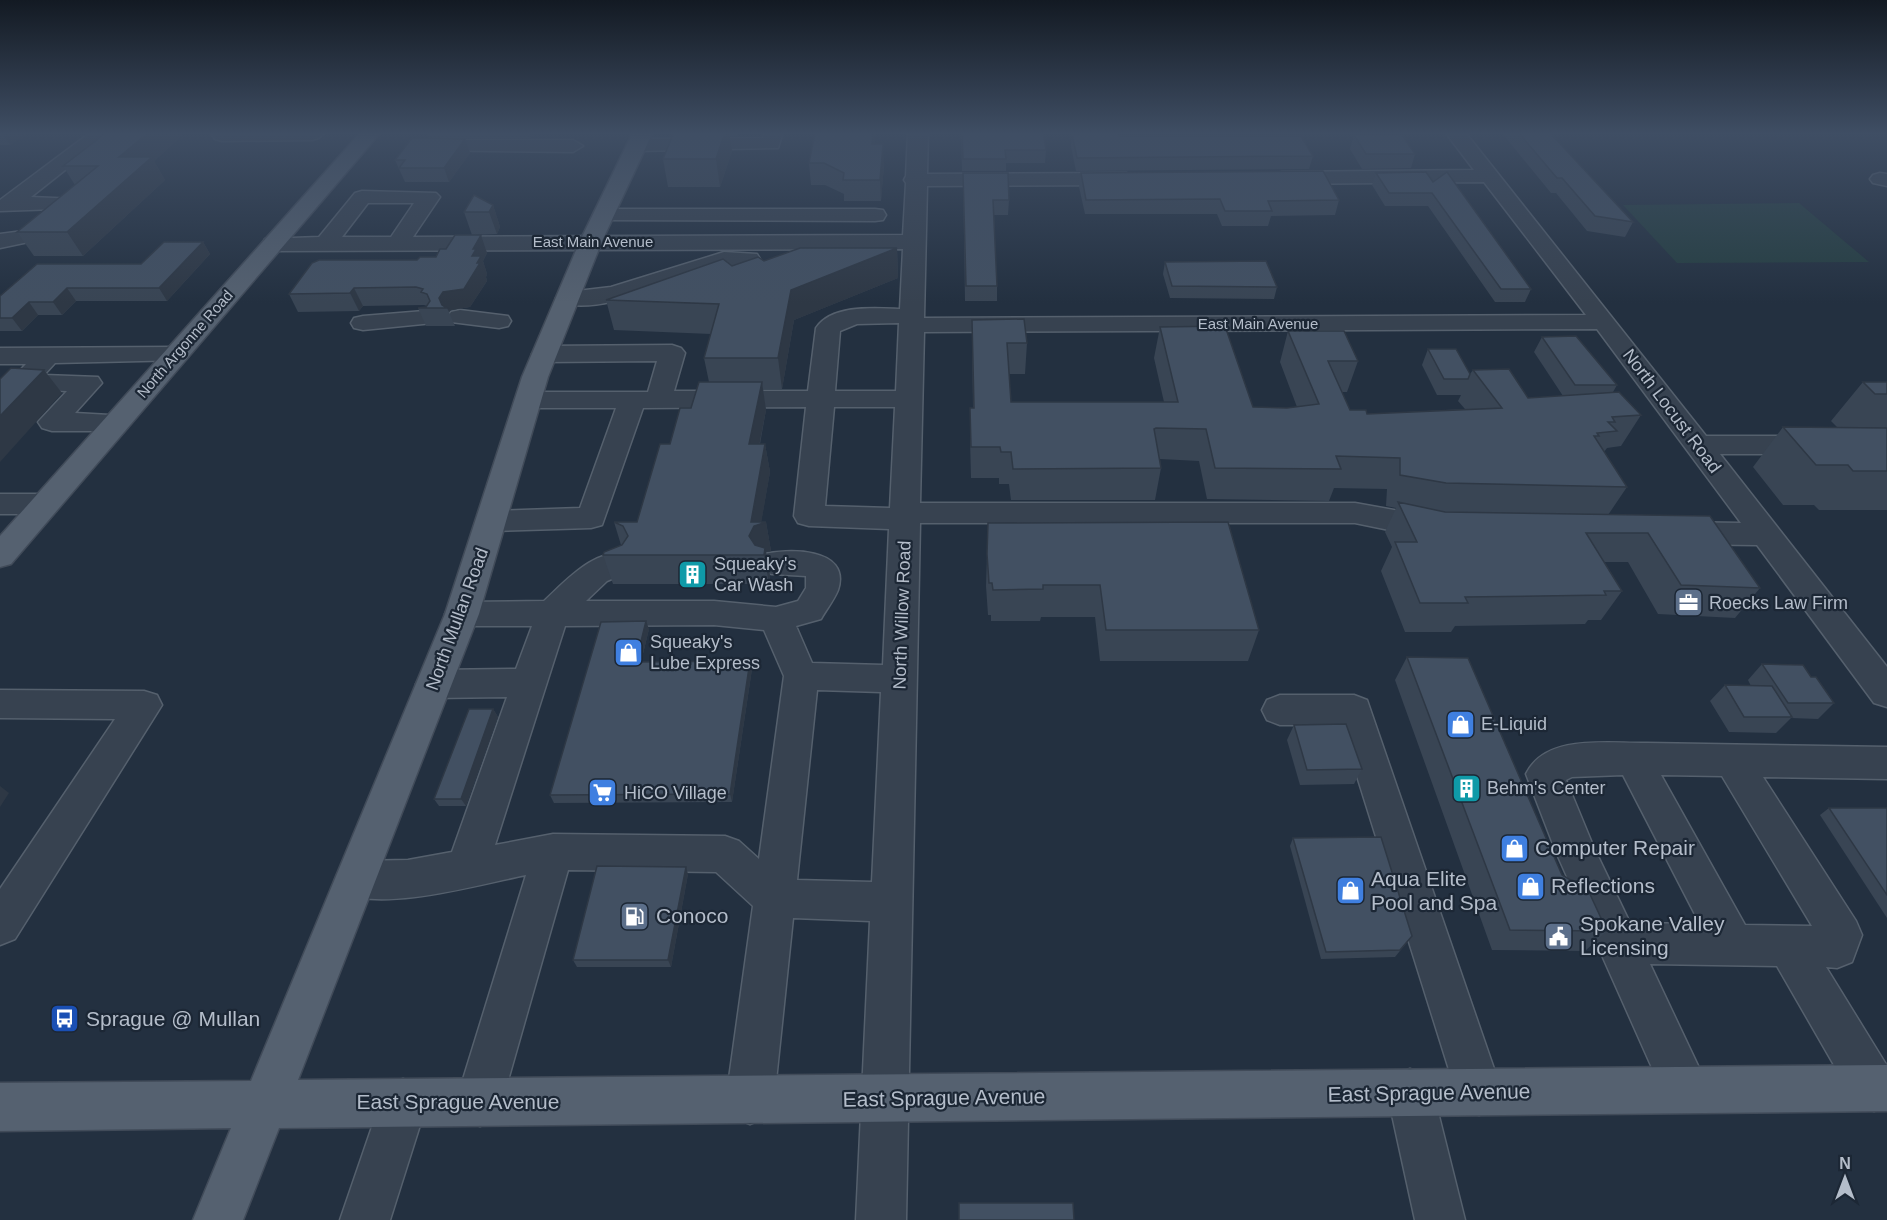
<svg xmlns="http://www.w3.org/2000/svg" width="1887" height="1220" viewBox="0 0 1887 1220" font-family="Arial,sans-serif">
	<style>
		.green { fill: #253e41 }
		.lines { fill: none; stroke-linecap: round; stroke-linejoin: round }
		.minor-casing { stroke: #55606d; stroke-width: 3 }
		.major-casing { stroke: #414b59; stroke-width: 3 }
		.minor { fill: #374250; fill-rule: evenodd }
		.major { fill: #556170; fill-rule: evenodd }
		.wall { fill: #394554 }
		.shaded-wall { fill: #2e3845 }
		.building { fill: #425062; stroke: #2e3845; stroke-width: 1.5 }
		.labels { text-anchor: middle; stroke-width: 4.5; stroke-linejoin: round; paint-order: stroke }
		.far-street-label { font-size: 15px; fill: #b4bdca; stroke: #1c2735 }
		.street-label { font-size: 18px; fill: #b4bdca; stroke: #1c2735 }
		.poi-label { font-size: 18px; fill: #b4bdca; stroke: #1c2735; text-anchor: start }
		.near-poi-label { font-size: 21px; fill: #b4bdca; stroke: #1c2735; text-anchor: start }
		.near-street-label { font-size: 21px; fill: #b4bdca; stroke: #1c2735 }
	</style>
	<rect width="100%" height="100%" fill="#233040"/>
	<polygon class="green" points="1799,203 1869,262 1677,263 1623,205"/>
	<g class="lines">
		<defs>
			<g id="minor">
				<polygon points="91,132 113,132 31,197 77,199 82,209 79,214 38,240 0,248 0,234 23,231 57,209 0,211 0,200"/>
				<polygon points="215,132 325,132 319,138 312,140 222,141 215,139 212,135"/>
				<polygon points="765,132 783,132 778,148 637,151 627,145 637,139 763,138"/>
				<path d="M908,132H928L927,174L1126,173L1133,175L1136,179L1133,183L1126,185L927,186L924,318L1586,315L1484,182L1282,184L1275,182L1272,178L1275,174L1282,172L1474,170L1445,132H1465L1706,436H1887V454H1720L1887,667V707L1874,703L1757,545L1676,544L1665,541L1661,533L1665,525L1676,522L1741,523L1597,329L924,332L920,503H1355L1433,517L1444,521L1448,528L1444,535L1433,539L1355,523H920L906,1220H856L870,921L793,918L774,1100L767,1117L750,1124L733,1117L726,1100L753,906L716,872L568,870L497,1119L480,1126L463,1119L456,1102L526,875C476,885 387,911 341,893L335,880L341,867L355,861L408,860L452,852L507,697L434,698L422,694L416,684L422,674L434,670L516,669L532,626H462L450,623L445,614L450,605L462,602L544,601C566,581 597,545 630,555L635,563L630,571L607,581L586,601H714L776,607L798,601L806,588V576L772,574L761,571L756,563L761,555C786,548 852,547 838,590C834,600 826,610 821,619L796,626L812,663L883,665L889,529L809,526L798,523L794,516L806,407L643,408L602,525L591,528L491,531L480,528L476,521L480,514L491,511L580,508L616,408H528L518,406L515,400L518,394L528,392H648L657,361L545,362L536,359L532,354L536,349L545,346L672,345L681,348L685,353L674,391H808L816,328C832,304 875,308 900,309L903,249L273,251L265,249L262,244L265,239L319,237L355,193L362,191L436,193L440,197L413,237L903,235L906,183L904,180L906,176ZM368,203H414L391,237H342ZM899,323L896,391H835L840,331L857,324ZM834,407H895L890,508L825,506ZM714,625L764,630L784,676L759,859L739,841L725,836L553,834L495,845L565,626ZM817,690L881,692L872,882L797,880Z"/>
				<polygon points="425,140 573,140 583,146 573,152 418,150 415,146 418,142"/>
				<polygon points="1880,173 1887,174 1887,186 1873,183 1870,179 1873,175"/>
				<polygon points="604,209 875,209 883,210 886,215 883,220 875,221 596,220 593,215 596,210"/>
				<path d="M724,252L757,254L760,259L757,264C746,267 736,264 725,266C675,275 611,316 560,303L556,298L560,293L611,287Z"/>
				<polygon points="460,310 508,316 511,321 508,326 499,328 451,322 448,317 451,312"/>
				<polygon points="424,311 433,313 436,318 433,323 363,330 354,328 351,323 354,318 363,316"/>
				<polygon points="175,347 184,350 188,355 184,360 55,363 44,375 98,377 102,383 75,413 127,416 131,422 127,428 117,431 52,431 42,428 38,422 67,391 12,389 8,383 26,364 0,364 0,348"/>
				<polygon points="0,494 45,494 56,497 60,504 56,511 45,514 0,514"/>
				<polygon points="0,690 144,691 157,695 162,705 15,939 0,945 0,889 115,719 0,718"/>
				<polygon points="1280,695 1354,695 1367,700 1502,1092 1496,1109 1479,1115 1462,1109 1456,1092 1341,725 1280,725 1267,720 1262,710 1267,700"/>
				<path d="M1647,743L1887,747V779L1763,777L1856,921L1862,935L1852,962L1837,968L1826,967L1887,1066V1106L1874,1111L1857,1105L1777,966L1650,964L1709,1089L1703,1106L1686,1112L1669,1106L1556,852L1526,774C1546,733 1609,744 1647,743ZM1623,775L1700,924L1630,923L1594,848L1566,780L1572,777ZM1661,775L1722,776L1812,926L1745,925Z"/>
				<polygon points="1410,1069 1427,1075 1433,1092 1465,1220 1415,1220 1387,1092 1393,1075"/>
				<polygon points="403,1079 420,1086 427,1103 390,1220 340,1220 386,1086"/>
			</g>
			<g id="major">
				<polygon points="361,132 381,132 11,564 0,567 0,536"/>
				<polygon points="633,132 653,132 602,241 548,377 479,614 298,1080 1887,1065 1887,1111 279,1128 243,1220 193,1220 231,1128 0,1131 0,1083 251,1081 445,614 522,377 580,241"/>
			</g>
		</defs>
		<use href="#minor" class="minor-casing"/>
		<use href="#major" class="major-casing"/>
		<use href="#minor" class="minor"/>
		<use href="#major" class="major"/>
	</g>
	<g class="wall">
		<polygon points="0,132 35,132 32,134 25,134 10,145 0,145"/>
		<polygon points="107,132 186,132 154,161 165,180 83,256 34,256 17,232 75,185 63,166"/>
		<polygon points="427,132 533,132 530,138 429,138"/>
		<polygon points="674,132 738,132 736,136 729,136 732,151 720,187 668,187 663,159"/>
		<polygon points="815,132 875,132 875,144 884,165 881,201 844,201 844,194 825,185 811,185 809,163"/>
		<polygon points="961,132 1043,132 1046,150 1045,163 1006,163 1006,171 962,171"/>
		<polygon points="1501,132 1549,132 1633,222 1625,237 1587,231 1556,193 1551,193"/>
		<polygon points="1072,134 1119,136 1313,156 1309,169 1076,171 1071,146"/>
		<polygon points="1354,135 1415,154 1411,168 1362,169 1350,149"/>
		<polygon points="465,139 470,153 449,182 405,182 395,160"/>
		<polygon points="963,173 1009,200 1008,215 994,215 997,286 997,301 965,301"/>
		<polygon points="1081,173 1339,200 1335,215 1271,216 1268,226 1222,226 1217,214 1085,214 1079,187"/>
		<polygon points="1376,173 1433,182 1531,289 1525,302 1495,302 1428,206 1385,206 1372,185"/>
		<polygon points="493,205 500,227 497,234 472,235 464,212"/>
		<polygon points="481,235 487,253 483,261 487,274 486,277 487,281 470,307 451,310 449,312 455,326 426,326 418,308 426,307 427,306 424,305 363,306 359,311 298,312 289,294 417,260 436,257 446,249"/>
		<polygon points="203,242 210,254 167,301 76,301 62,315 38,315 22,331 0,331 0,296 141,264"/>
		<polygon points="897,248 898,278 794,320 782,389 763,389 766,410 760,444 765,444 770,472 761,522 766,522 771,551 766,552 770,576 769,584 613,584 603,555 621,545 614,522 637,522 670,444 691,408 709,382 704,358 711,334 614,330 606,300 732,266 764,261"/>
		<polygon points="1165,262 1277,287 1274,299 1170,298 1163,274"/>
		<polygon points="972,320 1027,343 1025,374 1009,374 1011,402 1164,402 1154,358 1160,327 1253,407 1287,408 1297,407 1280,362 1288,331 1358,361 1347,392 1342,392 1350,410 1367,414 1465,409 1458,401 1461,395 1437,395 1422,365 1428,349 1470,374 1473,370 1528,398 1563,396 1534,352 1542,337 1617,385 1613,392 1641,415 1621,446 1607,448 1604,452 1627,487 1608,515 1710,516 1760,588 1735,618 1658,614 1628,562 1604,562 1622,591 1601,620 1588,620 1585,624 1455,626 1451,632 1405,632 1381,571 1392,547 1385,532 1396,508 1386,506 1387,489 1334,488 1329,501 1207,499 1199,461 1160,459 1161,468 1155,500 1011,500 1009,484 999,484 999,478 971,478 970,439 970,408 973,408 972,350"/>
		<polygon points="1863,382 1887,382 1887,510 1819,510 1814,505 1783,505 1753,467 1783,427 1837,427 1831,421"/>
		<polygon points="988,523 1259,630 1248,661 1100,661 1095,617 1041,617 1040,621 991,621 991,615 988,615 986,586"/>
		<polygon points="649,629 641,662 750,661 752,669 732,802 554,803 550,795"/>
		<polygon points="1407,657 1562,875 1607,931 1585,951 1492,950 1395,680"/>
		<polygon points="1762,664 1811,677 1834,703 1818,719 1791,718 1776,733 1729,732 1710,701 1725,685 1751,686 1748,680"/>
		<polygon points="493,709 498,717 466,806 439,806 434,799"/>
		<polygon points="1294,725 1362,769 1354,784 1300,785 1287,740"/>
		<polygon points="1829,808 1887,808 1887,918 1820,815"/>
		<polygon points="1293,838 1412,936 1395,957 1321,959 1290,846"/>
		<polygon points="688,874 671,967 577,967 573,960"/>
	</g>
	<g class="shaded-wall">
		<polygon points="1,132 24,132 25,134 10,145"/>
		<polygon points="149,132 186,132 154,161 165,180 83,256 67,232 119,157"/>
		<polygon points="528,132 533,132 530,138"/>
		<polygon points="725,132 729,132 732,151 720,187 716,159"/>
		<polygon points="873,132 875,132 875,135 873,165 872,144"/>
		<polygon points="465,139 470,153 449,182 444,168"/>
		<polygon points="883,144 884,165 881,201 880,180"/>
		<polygon points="493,205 500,227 497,234 489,212"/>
		<polygon points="481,235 487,253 483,261 487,274 486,277 487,281 470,307 451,310 449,312 447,308 443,308 439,298 472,256 473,249"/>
		<polygon points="203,242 210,254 167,301 159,288"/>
		<polygon points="897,248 898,278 794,320 782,389 778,358 791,290"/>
		<polygon points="67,288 76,301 62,315 53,302"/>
		<polygon points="354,288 363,306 359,311 350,293"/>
		<polygon points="29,302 38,315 22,331 12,318"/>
		<polygon points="44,370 62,393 0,462 0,416"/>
		<polygon points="762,382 766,410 754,472 749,444"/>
		<polygon points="765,444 770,472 761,524 766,522 771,551 766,552 770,576 769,584 764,555 758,555 749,536"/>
		<polygon points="646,621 649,629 639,670 636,662"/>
		<polygon points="750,661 752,669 732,802 730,794"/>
		<polygon points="493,709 498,717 466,806 461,799"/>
		<polygon points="0,786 9,793 0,807"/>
		<polygon points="686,867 688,874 671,967 668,960"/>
	</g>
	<g class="building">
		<polygon points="107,132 149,132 119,157 152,157 67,232 17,232 98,166 63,166"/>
		<polygon points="674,132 725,132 716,159 663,159"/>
		<polygon points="815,132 873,132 872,144 883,144 880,180 843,180 844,173 824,163 809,163"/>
		<polygon points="962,132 1043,132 1046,150 1005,150 1006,159 963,159"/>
		<polygon points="1518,132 1549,132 1633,222 1595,216 1562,178 1557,178"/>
		<polygon points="1118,133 1119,136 1301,136 1313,156 1077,158 1072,134"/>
		<polygon points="1354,135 1402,135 1415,154 1366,154"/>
		<polygon points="412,138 465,139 444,168 399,168 405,160 395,160"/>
		<polygon points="1323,171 1339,200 1268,201 1272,211 1225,211 1220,199 1086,200 1081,173"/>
		<polygon points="1426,172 1433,182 1447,172 1531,289 1501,289 1432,193 1389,193 1376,173"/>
		<polygon points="963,173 1008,173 1009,200 993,200 997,286 966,286"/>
		<polygon points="474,195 493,205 489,212 464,212"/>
		<polygon points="455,235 481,235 473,249 476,249 472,256 481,256 477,263 480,263 464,289 443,292 439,298 442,305 447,308 418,308 426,307 430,301 427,294 421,292 423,289 416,287 354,288 350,293 289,294 312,263 319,260 417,260 420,257 436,257 440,249 446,249"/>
		<polygon points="164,242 203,242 159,288 67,288 53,302 29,302 12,318 0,318 0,296 37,264 141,264"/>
		<polygon points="800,248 897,248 791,290 778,358 704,358 719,304 606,300 723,259 732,266 758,257 764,261"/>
		<polygon points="1266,261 1277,287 1172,286 1165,262"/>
		<polygon points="1024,319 1027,343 1007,343 1011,402 1178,402 1160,327 1225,326 1253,407 1287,408 1319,404 1288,331 1344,331 1358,361 1328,361 1350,410 1366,410 1367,414 1502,408 1473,370 1509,369 1528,398 1619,392 1641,415 1612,417 1615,422 1608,422 1617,431 1597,433 1599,436 1594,436 1627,487 1446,483 1400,475 1400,458 1336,456 1341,469 1215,468 1206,429 1156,428 1154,429 1161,468 1013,469 1011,452 1001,452 1000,447 971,447 970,408 974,408 972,320"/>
		<polygon points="1576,336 1617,385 1575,385 1542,337"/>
		<polygon points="1428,349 1456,349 1470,374 1468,379 1444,379"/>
		<polygon points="11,368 44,370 0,416 0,379"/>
		<polygon points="699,382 762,382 749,444 765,444 751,522 766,522 754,526 749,536 755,545 765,548 764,555 603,555 604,552 622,545 628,536 623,526 614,522 637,522 660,444 670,444 680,408 691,408"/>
		<polygon points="1863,382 1887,382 1887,394 1875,394"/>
		<polygon points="1783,427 1887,428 1887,471 1853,471 1848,465 1816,465"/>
		<polygon points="1398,502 1445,512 1710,516 1760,588 1681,585 1648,533 1586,533 1622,591 1604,591 1606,595 1465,597 1468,603 1420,603 1395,542 1417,542"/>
		<polygon points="1228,522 1259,630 1106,630 1100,585 1043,585 1043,589 993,590 992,583 989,583 987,554 988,523"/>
		<polygon points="646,621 636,662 750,661 730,794 550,795 601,622"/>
		<polygon points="1407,657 1468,658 1562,875 1588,890 1607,931 1510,930"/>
		<polygon points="1762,664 1803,665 1811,677 1816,677 1834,703 1788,703"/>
		<polygon points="1725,685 1772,686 1792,717 1744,717"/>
		<polygon points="469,709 493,709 461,799 434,799"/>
		<polygon points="1346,724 1362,769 1307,770 1294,725"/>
		<polygon points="1829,808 1887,808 1887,895"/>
		<polygon points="1381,837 1412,936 1400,950 1326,952 1293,838"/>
		<polygon points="597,866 686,867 668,960 573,960"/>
		<polygon points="959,1203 1073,1203 1074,1220 959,1220"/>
	</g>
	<linearGradient id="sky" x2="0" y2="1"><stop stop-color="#131a23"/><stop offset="0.44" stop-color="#3f4e64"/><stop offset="1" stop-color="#3f4e64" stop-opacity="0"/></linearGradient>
	<rect width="1887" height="303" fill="url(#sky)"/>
	<defs>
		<symbol id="building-square" viewBox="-11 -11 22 22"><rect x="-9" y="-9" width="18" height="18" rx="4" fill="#0f9aa8" stroke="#1c2735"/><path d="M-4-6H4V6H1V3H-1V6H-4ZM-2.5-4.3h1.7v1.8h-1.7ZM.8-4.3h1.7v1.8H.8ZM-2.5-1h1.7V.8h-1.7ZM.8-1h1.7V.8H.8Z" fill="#fff"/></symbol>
		<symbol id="office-square" viewBox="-11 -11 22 22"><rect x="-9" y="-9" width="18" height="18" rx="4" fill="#5c6f8a" stroke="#1c2735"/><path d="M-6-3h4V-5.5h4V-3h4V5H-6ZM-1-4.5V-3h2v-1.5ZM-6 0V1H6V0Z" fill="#fff"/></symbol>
		<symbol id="shop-square" viewBox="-11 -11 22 22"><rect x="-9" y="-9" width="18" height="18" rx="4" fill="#3f7fe0" stroke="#1c2735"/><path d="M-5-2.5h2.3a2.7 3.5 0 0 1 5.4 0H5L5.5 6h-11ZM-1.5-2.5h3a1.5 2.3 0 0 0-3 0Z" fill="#fff"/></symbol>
		<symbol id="supermarket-square" viewBox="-11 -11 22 22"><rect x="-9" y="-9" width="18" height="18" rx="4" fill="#3f7fe0" stroke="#1c2735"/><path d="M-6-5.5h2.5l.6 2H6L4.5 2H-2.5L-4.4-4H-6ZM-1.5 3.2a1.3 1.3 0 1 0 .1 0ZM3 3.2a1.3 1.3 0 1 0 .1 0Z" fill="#fff"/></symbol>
		<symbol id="fuel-square" viewBox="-11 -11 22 22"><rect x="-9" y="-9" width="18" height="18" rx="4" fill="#5c6f8a" stroke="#1c2735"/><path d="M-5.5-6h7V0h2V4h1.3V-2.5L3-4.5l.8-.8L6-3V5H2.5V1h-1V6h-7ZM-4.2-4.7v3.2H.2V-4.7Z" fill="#fff"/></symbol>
		<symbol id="civic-square" viewBox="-11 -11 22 22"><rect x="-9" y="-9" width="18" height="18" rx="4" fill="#5c6f8a" stroke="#1c2735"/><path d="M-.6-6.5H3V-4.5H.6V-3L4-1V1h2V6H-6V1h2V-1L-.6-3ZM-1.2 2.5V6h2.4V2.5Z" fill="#fff"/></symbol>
		<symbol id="bus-square" viewBox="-11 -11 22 22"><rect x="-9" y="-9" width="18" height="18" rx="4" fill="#1a4fb4" stroke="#1c2735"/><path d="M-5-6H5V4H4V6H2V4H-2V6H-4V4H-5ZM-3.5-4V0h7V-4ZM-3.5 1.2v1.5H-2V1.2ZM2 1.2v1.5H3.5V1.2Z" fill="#fff"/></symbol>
	</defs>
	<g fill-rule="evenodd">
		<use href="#building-square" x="676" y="558" width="33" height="33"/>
		<use href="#office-square" x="1672" y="586" width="33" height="33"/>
		<use href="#shop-square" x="612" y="636" width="33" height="33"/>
		<use href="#shop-square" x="1444" y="708" width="33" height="33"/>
		<use href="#building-square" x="1450" y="772" width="33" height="33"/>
		<use href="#supermarket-square" x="586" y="776" width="33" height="33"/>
		<use href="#shop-square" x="1498" y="832" width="33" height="33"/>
		<use href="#shop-square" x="1514" y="870" width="33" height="33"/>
		<use href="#shop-square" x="1334" y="874" width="33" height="33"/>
		<use href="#fuel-square" x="618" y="900" width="33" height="33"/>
		<use href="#civic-square" x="1542" y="920" width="33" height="33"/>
		<use href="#bus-square" x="48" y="1002" width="33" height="33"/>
	</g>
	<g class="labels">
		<g class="far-street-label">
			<text x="593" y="247">East Main Avenue</text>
			<text x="1258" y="329">East Main Avenue</text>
			<text transform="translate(185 344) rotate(-49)" y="5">North Argonne Road</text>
		</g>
		<g class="street-label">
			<text transform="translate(1672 411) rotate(53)" y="6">North Locust Road</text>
			<text transform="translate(902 615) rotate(-88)" y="6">North Willow Road</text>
			<text transform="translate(457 619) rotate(-70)" y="6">North Mullan Road</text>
		</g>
		<g class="poi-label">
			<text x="714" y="570">Squeaky's<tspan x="714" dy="21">Car Wash</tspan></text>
			<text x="1709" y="609">Roecks Law Firm</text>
			<text x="650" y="648">Squeaky's<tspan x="650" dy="21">Lube Express</tspan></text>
			<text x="1481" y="730">E-Liquid</text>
			<text x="1487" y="794">Behm's Center</text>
			<text x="624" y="799">HiCO Village</text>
		</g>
		<g class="near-poi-label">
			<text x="1535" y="855">Computer Repair</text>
			<text x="1371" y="886">Aqua Elite<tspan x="1371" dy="24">Pool and Spa</tspan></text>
			<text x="1551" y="893">Reflections</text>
			<text x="656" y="923">Conoco</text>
			<text x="1580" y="931">Spokane Valley<tspan x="1580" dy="24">Licensing</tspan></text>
			<text x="86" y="1026">Sprague @ Mullan</text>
		</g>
		<g class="near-street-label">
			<text transform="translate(1429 1093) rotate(-1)" y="7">East Sprague Avenue</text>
			<text transform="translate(944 1098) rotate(-1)" y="7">East Sprague Avenue</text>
			<text x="458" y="1109">East Sprague Avenue</text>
		</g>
	</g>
	<g transform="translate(1845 1178)" stroke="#1c2735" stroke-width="4.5" paint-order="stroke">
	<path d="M0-4.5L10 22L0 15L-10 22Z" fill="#b4bdca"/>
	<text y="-9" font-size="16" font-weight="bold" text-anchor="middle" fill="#b4bdca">N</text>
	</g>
</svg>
